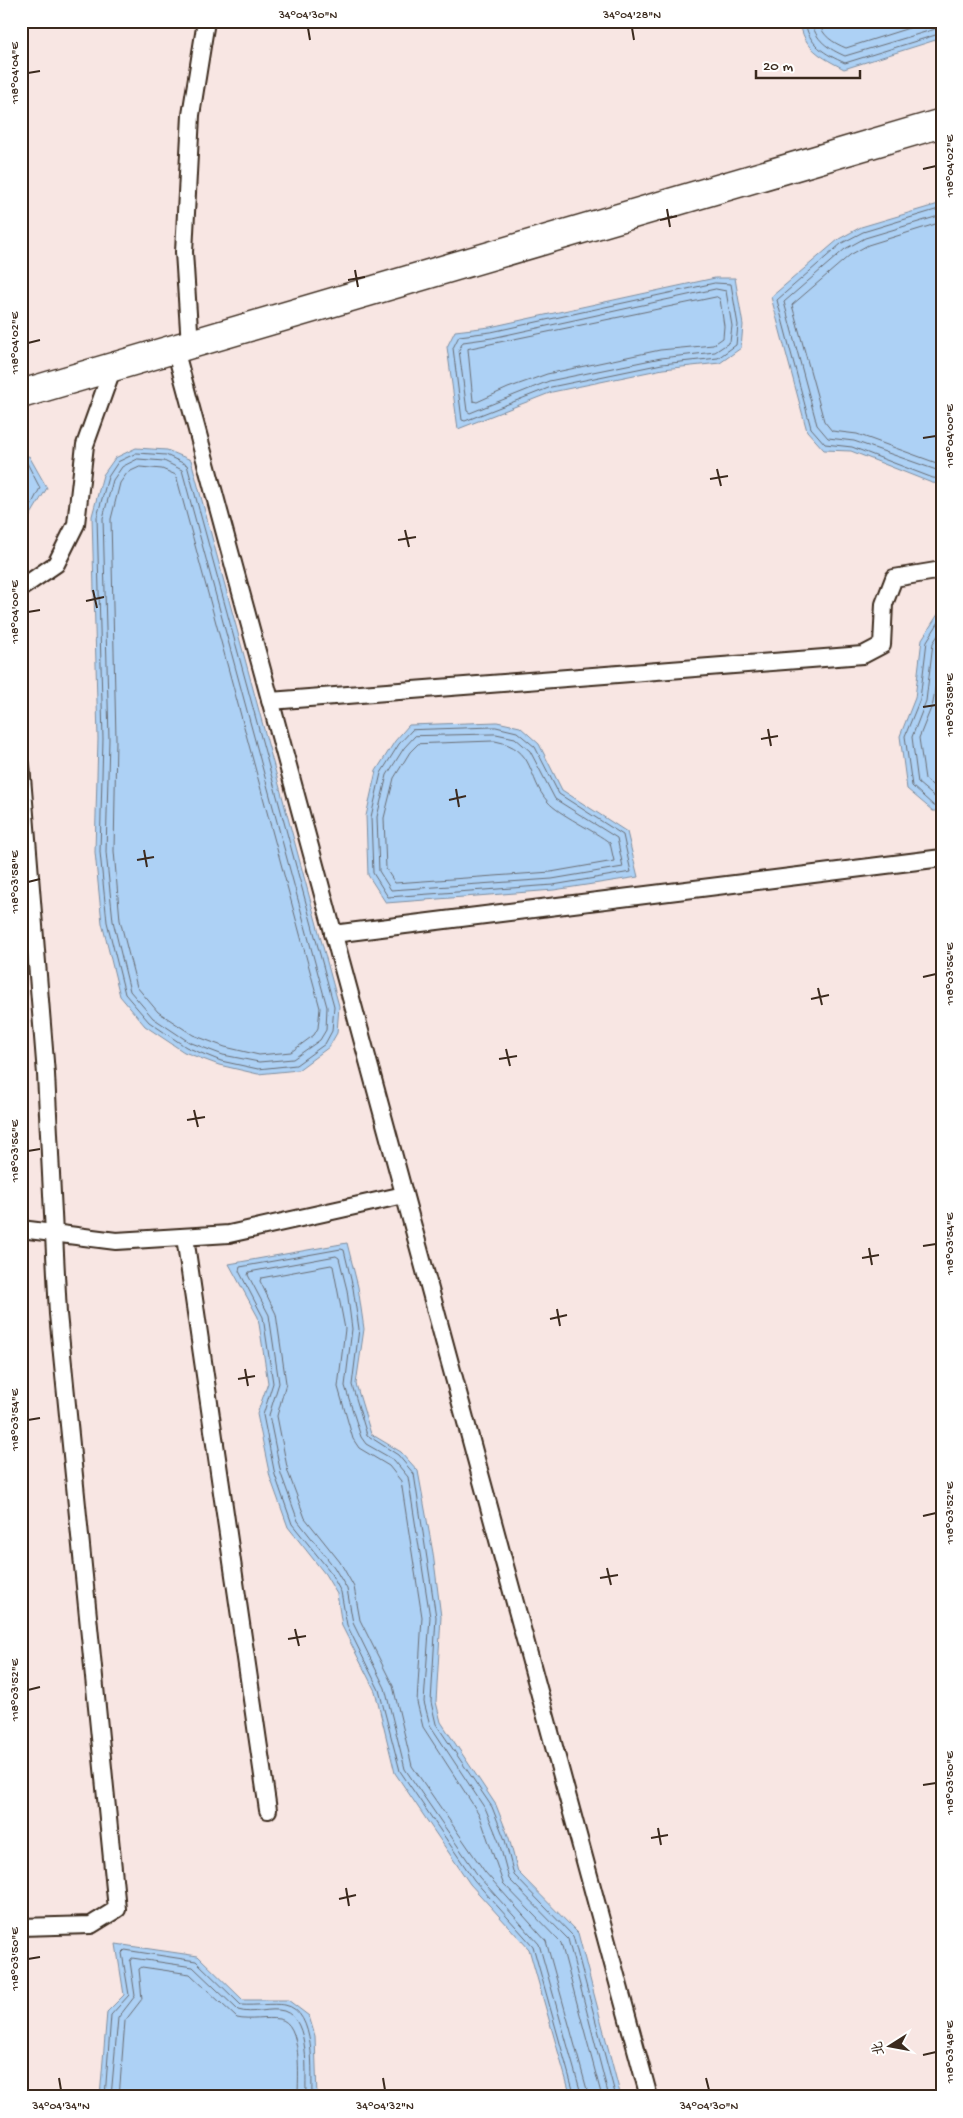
<svg xmlns="http://www.w3.org/2000/svg" width="963" height="2118" viewBox="0 0 963 2118" font-family="'Gochi Hand','LXGW WenKai TC',sans-serif">
	<style>
		.water { fill: #add1f5; stroke: #7f8e9f }
		.lines { fill: none; stroke-linecap: round; stroke-linejoin: round }
		.shore { stroke: #696d74; stroke-width: 1 }
		.lane-casing { stroke: #3b2a1e; stroke-width: 20 }
		.street-casing { stroke: #3b2a1e; stroke-width: 31 }
		.lane { stroke: #fff; stroke-width: 16 }
		.street { stroke: #fff; stroke-width: 28 }
		.ticks { fill: none; stroke: #3b2a1e; stroke-width: 2 }
		.neatline { fill: none; stroke: #3b2a1e; stroke-width: 2 }
		.ticks-label { font-size: 12px; text-anchor: middle; fill: #3b2a1e }
	</style>
	<rect width="100%" height="100%" fill="#f8e6e3"/>
	<filter id="ink" filterUnits="userSpaceOnUse"><feTurbulence type="fractalNoise" baseFrequency=".02" numOctaves="2"/><feDisplacementMap in="SourceGraphic" scale="10" xChannelSelector="R" yChannelSelector="G"/><feConvolveMatrix kernelMatrix="1 2 1 2 8 2 1 2 1" color-interpolation-filters="sRGB"/></filter>
	<g filter="url(#ink)">
		<g class="water">
			<path d="M800,21H942V38L844,69C822,57 803,49 800,21Z"/>
			<polygon points="942,203 942,484 932,483 851,451 824,450 807,431 771,297 839,239 861,227"/>
			<polygon points="715,278 735,278 743,325 741,348 720,363 663,369 552,392 458,429 447,347 455,331 490,327"/>
			<polygon points="136,448 167,450 191,460 339,1006 337,1033 329,1047 298,1070 258,1074 219,1065 184,1052 145,1026 120,996 102,923 95,852 98,739 92,516 103,475 115,458"/>
			<polygon points="29,456 47,488 21,531 21,458"/>
			<polygon points="942,608 942,811 933,811 907,789 900,736 915,698 922,639"/>
			<polygon points="497,722 520,727 539,744 562,790 627,832 638,877 554,890 386,903 368,875 366,816 376,771 395,741 409,725"/>
			<polygon points="347,1243 358,1287 364,1329 356,1384 371,1434 401,1452 418,1471 433,1553 441,1617 436,1702 441,1722 496,1805 509,1838 518,1872 578,1933 621,2097 571,2097 529,1949 470,1884 395,1773 375,1691 342,1626 337,1594 325,1574 288,1527 270,1477 257,1414 268,1383 258,1317 229,1264"/>
			<polygon points="116,1944 198,1956 243,2000 288,2000 309,2016 315,2036 317,2097 100,2097 107,2012 124,1995"/>
		</g>
		<g class="lines">
			<g class="shore">
				<path d="M805,21C808,45 825,54 845,63L942,33"/>
				<path d="M812,21C814,40 829,49 845,56L942,27"/>
				<path d="M819,21C821,36 834,43 846,48L931,21"/>
				<polyline points="942,208 863,232 842,243 777,300 811,428 825,444 852,447 933,478 942,479"/>
				<polyline points="942,215 865,238 845,249 784,302 817,425 828,438 854,441 942,472"/>
				<polyline points="942,222 868,245 850,255 792,305 824,421 832,431 857,434 942,465"/>
				<polygon points="715,283 731,284 738,325 736,345 718,358 662,364 551,387 465,421 462,420 453,348 459,336 491,332"/>
				<polygon points="716,289 726,291 732,326 730,342 715,352 661,358 549,381 470,413 467,411 459,350 463,342 492,338"/>
				<polygon points="717,297 720,299 724,326 723,338 713,345 660,350 547,374 508,388 477,402 473,401 468,349"/>
				<polygon points="137,453 166,455 187,465 334,1006 332,1031 325,1044 296,1065 258,1069 221,1061 186,1047 149,1022 125,994 107,922 100,852 103,739 97,517 108,477 118,462"/>
				<polygon points="138,459 164,461 182,470 327,1007 326,1030 320,1040 293,1059 259,1062 223,1055 189,1042 153,1018 130,991 113,921 106,852 109,739 103,518 113,480 122,467"/>
				<polyline points="21,463 27,463 40,488 21,525"/>
				<polygon points="140,467 162,469 176,475 320,1008 318,1028 314,1035 291,1052 259,1055 225,1047 193,1035 158,1012 137,987 120,920 114,851 116,739 111,519 120,483 127,473"/>
				<polyline points="942,617 927,641 920,699 905,736 912,786 934,806 942,806"/>
				<polyline points="942,629 933,643 926,701 912,737 918,783 937,799 942,800"/>
				<polyline points="942,643 933,703 919,738 925,779 942,793"/>
				<polygon points="496,727 517,732 535,747 559,794 623,835 631,872 553,885 388,897 373,873 371,817 381,773 399,744 412,730"/>
				<polygon points="496,734 515,738 530,751 555,799 617,838 623,867 552,879 391,890 379,871 377,817 387,775 404,748 415,736"/>
				<path d="M495,741C537,749 526,777 548,802C558,814 595,831 610,843L614,861L551,872L395,883L386,869L384,818L394,778L410,752L418,744Z"/>
				<path d="M105,2097L111,2015L129,1995L122,1953L125,1950L196,1961L241,2005C256,2006 271,2003 285,2005C317,2011 311,2073 312,2097"/>
				<path d="M111,2097L118,2018L135,1996L130,1961L132,1958L193,1967L238,2010C253,2015 270,2007 284,2011C311,2020 305,2074 306,2097"/>
				<path d="M119,2097L125,2021L142,1999L139,1969L142,1967L190,1974L237,2018C250,2021 265,2017 279,2019C303,2022 298,2079 298,2097"/>
				<polyline points="575,2097 533,1946 474,1880 400,1771 379,1690 347,1625 341,1592 329,1570 292,1524 275,1475 263,1415 273,1383 263,1317 239,1271 240,1267 341,1249 344,1250 353,1288 359,1329 352,1385 367,1435 398,1455 414,1474 436,1617 431,1702 436,1724 492,1807 505,1840 514,1875 573,1936 616,2097"/>
				<polyline points="582,2097 539,1944 479,1877 405,1769 385,1688 353,1623 347,1589 334,1567 298,1521 281,1474 269,1415 279,1383 269,1315 248,1275 249,1272 336,1256 339,1258 347,1290 352,1329 345,1386 361,1437 366,1444 394,1460 408,1477 430,1617 424,1702 430,1725 486,1810 499,1842 509,1879 568,1939 609,2097"/>
				<polyline points="589,2097 546,1941 485,1872 412,1766 393,1686 360,1620 354,1587 340,1562 305,1518 288,1472 277,1416 286,1383 276,1314 260,1281 261,1278 331,1265 333,1266 345,1329 338,1387 353,1439 359,1448 389,1466 401,1481 422,1617 417,1702 423,1727 479,1814 503,1883 561,1943 602,2097"/>
			</g>
			<defs>
				<g id="lane">
					<polyline points="190,345 184,252 191,115 206,21"/>
					<polyline points="175,349 649,2097"/>
					<polyline points="21,588 56,564 76,524 85,445 113,367"/>
					<polyline points="270,701 863,655 882,645 884,604 894,578 942,570"/>
					<polyline points="21,765 46,1074 58,1314 117,1909 91,1925 21,1927"/>
					<polyline points="333,934 942,858"/>
					<polyline points="21,1229 116,1241 229,1234 404,1195"/>
					<polyline points="185,1237 268,1810"/>
				</g>
				<polyline id="street" points="21,394 942,123"/>
			</defs>
			<use href="#lane" class="lane-casing"/>
			<use href="#street" class="street-casing"/>
			<use href="#lane" class="lane"/>
			<use href="#street" class="street"/>
		</g>
	</g>
	<path class="ticks" d="M308,28L310,40M632,28L634,40M28,73L40,71M923,169L936,166M667,209L670,227M660,220L677,216M355,270L358,287M348,280L365,277M28,343L40,340M923,438L936,436M717,469L721,486M710,479L728,476M405,530L409,547M398,540L416,537M93,590L97,608M86,601L104,597M28,612L40,610M923,707L936,705M768,729L771,746M761,739L778,736M456,789L459,807M449,800L466,796M144,850L147,867M137,860L154,857M28,882L40,879M923,977L936,974M818,988L822,1005M811,999L829,995M506,1049L510,1066M499,1059L517,1056M194,1110L198,1127M187,1120L205,1117M28,1151L40,1149M923,1246L936,1244M869,1248L872,1265M862,1258L879,1255M557,1309L560,1326M550,1319L567,1315M245,1369L248,1386M238,1379L255,1376M28,1420L40,1418M923,1516L936,1513M607,1568L611,1585M600,1578L618,1575M295,1629L299,1646M288,1639L306,1636M28,1690L40,1687M923,1785L936,1783M658,1828L661,1845M651,1838L668,1835M346,1888L349,1906M339,1899L356,1895M28,1959L40,1957M923,2055L936,2052M59,2078L61,2090M383,2078L385,2090M706,2078L709,2090"/>
	<rect width="963" height="2118" fill="none" stroke="#fff" stroke-width="55"/>
	<g transform="translate(890 2046) rotate(259)" stroke="#ffffff" stroke-width="4" paint-order="stroke">
	<path d="M0-4L9 19L0 12L-9 19Z" fill="#3b2a1e"/>
	<text y="-8" font-size="14" font-weight="bold" text-anchor="middle" fill="#3b2a1e">北</text>
	</g>
	<path d="M756 70v8h104v-8" fill="none" stroke="#3b2a1e" stroke-width="2.5"/>
	<text x="763" y="70" font-size="15" fill="#3b2a1e" stroke="#ffffff" stroke-width="4" paint-order="stroke">20 m</text>
	<rect x="28" y="28" width="908" height="2062" class="neatline"/>
	<g class="ticks-label">
		<text x="308" y="18">34°04'30"N</text>
		<text x="632" y="18">34°04'28"N</text>
		<text transform="translate(14 73) rotate(-90)" y="4">118°04'04"E</text>
		<text transform="translate(949 166) rotate(-90)" y="4">118°04'02"E</text>
		<text transform="translate(14 343) rotate(-90)" y="4">118°04'02"E</text>
		<text transform="translate(949 436) rotate(-90)" y="4">118°04'00"E</text>
		<text transform="translate(14 612) rotate(-90)" y="4">118°04'00"E</text>
		<text transform="translate(949 705) rotate(-90)" y="4">118°03'58"E</text>
		<text transform="translate(14 882) rotate(-90)" y="4">118°03'58"E</text>
		<text transform="translate(949 974) rotate(-90)" y="4">118°03'56"E</text>
		<text transform="translate(14 1151) rotate(-90)" y="4">118°03'56"E</text>
		<text transform="translate(949 1244) rotate(-90)" y="4">118°03'54"E</text>
		<text transform="translate(14 1420) rotate(-90)" y="4">118°03'54"E</text>
		<text transform="translate(949 1513) rotate(-90)" y="4">118°03'52"E</text>
		<text transform="translate(14 1690) rotate(-90)" y="4">118°03'52"E</text>
		<text transform="translate(949 1783) rotate(-90)" y="4">118°03'50"E</text>
		<text transform="translate(14 1959) rotate(-90)" y="4">118°03'50"E</text>
		<text transform="translate(949 2052) rotate(-90)" y="4">118°03'48"E</text>
		<text x="61" y="2109">34°04'34"N</text>
		<text x="385" y="2109">34°04'32"N</text>
		<text x="709" y="2109">34°04'30"N</text>
	</g>
</svg>
